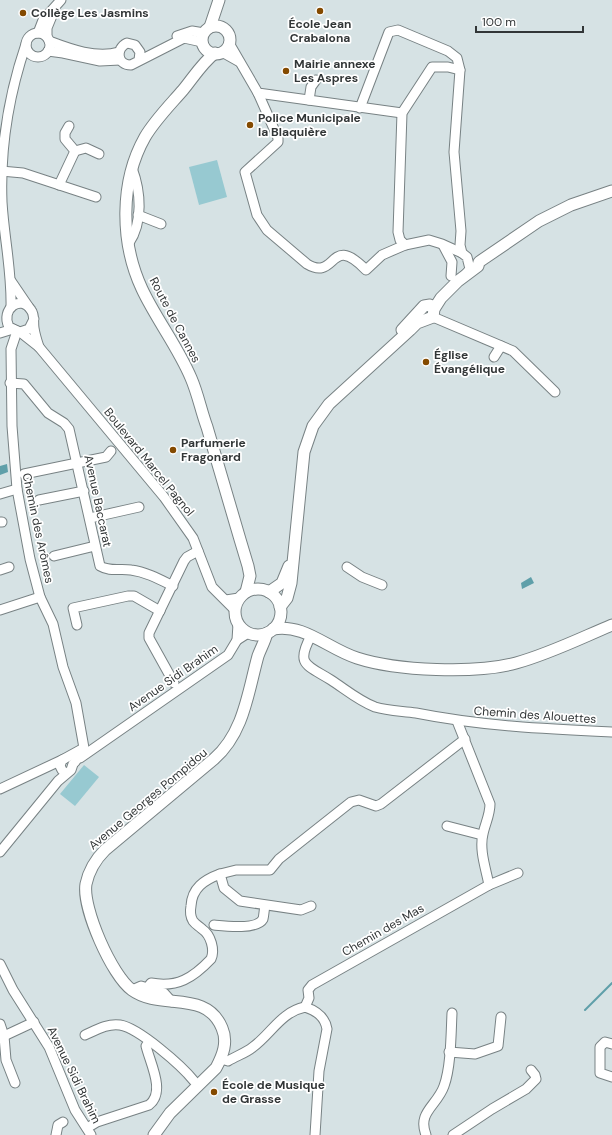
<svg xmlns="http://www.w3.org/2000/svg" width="612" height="1135" viewBox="0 0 612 1135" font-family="'DM Sans',sans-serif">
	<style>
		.green { fill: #97c9d1 }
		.water { fill: #5f9fa9 }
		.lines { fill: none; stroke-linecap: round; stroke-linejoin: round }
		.stream { stroke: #5f9fa9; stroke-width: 2 }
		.minor-casing { stroke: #788284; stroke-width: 11 }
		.major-casing { stroke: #788284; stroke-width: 13 }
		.minor { stroke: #fff; stroke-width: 9 }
		.major { stroke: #fff; stroke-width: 11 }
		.poi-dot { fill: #844a00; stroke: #fff; stroke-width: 1.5 }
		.labels { text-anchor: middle; stroke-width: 3.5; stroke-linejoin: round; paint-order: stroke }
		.poi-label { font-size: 12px; font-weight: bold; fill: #323637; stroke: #fff; text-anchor: start }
		.street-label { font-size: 12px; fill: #323637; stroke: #fff }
	</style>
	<rect width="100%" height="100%" fill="#d6e2e4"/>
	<g class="green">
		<polygon points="217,160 227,197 199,205 189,167"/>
		<polygon points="84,765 99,777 75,806 60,794"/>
	</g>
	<g class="water">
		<polygon points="7,464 8,472 0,475 0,466"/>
		<polygon points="531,577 534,583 522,589 521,583"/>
	</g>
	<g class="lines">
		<polyline class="stream" points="585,1010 612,983"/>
		<defs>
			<g id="minor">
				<polyline points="38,33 43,20 61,0"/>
				<circle cx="38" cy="45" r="12"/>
				<polyline points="177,36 192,31 204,33"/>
				<polyline points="47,37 47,28 54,11"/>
				<path d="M49,41C70,49 97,59 119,52"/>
				<polyline points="229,43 258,93 402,113"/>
				<polyline points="48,51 63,53 100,61 120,60"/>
				<polyline points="222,52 238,61"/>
				<path d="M139,60L140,52L135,45L127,43C115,49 117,65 131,65L184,38L202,42"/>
				<path d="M258,93L278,138V142L245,172L257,215L267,230L307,264C337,282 329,232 366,270L382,255L405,245L429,240L442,244L462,253"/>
				<polyline points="309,100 311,87 316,80"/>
				<polyline points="360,108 389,32 398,30 448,51 457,58 460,70 454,152 461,231 460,245 462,253 467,257 470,269 465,275"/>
				<polyline points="75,151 86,148 99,154"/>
				<polyline points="1,171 23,173 96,197"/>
				<polyline points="59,185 75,151 65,139 65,133 69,126"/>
				<polyline points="138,215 161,224"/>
				<path d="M129,243C143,222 141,192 132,168"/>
				<polyline points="405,245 400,240 398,232 402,113 432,67 448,67 460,70"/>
				<polyline points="443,245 452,262 451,276"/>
				<polyline points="11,281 28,306"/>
				<path d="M11,307C12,272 4,237 2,202C0,148 9,94 26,44"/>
				<polyline points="433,317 513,351 555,392"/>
				<path d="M34,319L29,329L20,332L9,327C0,309 21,294 31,310C35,315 33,322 34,328C35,335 37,341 39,347"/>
				<polyline points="17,331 11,349 12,426 17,489 30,559 40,597 53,624 63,667 76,703 84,748 75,762"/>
				<polyline points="20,332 39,347 164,497 193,538 212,587 235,610"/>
				<polyline points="0,333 13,329"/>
				<polyline points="494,357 501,346"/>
				<path d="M10,383L24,384L48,413L64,423L69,429L100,566C110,572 120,568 131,570C146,572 159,579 173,586"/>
				<polyline points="24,474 106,457 111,451"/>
				<polyline points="0,494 17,489"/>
				<polyline points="39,500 84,491"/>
				<polyline points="90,518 139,507"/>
				<polyline points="0,522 2,522"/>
				<polyline points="54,556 95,546"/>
				<polyline points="347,567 362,577 382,585"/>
				<polyline points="0,570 9,567"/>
				<polyline points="226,600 239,598"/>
				<polyline points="0,610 40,597"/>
				<polyline points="77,625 73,608 128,596 134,596 160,611"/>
				<path d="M311,636C295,665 307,665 331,680C345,689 359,701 375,707C388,711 402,711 416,713C481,726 546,729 612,732"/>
				<polyline points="237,640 248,633"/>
				<polyline points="174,683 149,638 149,633 184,561 187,557 198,551"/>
				<polyline points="80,758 228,655 237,640 238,624"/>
				<polyline points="62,770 60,766 62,760 82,749"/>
				<polyline points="0,789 64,759"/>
				<polyline points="447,826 482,835"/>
				<polyline points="0,852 58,781 71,770 73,764"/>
				<polyline points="489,885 518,873"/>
				<polyline points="311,906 301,910 240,901 224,888 220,874 236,870 270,870 279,859 351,802 359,800 376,806 381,804 465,739"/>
				<path d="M214,925C224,926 257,930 263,919C264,915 264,910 265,906"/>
				<polyline points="0,964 13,990 49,1047 75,1110 91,1135"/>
				<path d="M147,988L151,983C177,988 193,978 211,959C215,950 211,935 202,929C199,926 196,925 193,921C190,916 190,911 191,906C192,888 204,880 220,874"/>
				<polyline points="132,990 141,986 164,993 172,1002"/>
				<path d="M305,1007L309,998L308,990L312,985L489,885C486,869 479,850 483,834C485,824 490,815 490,804L457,721"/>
				<polyline points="0,1024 4,1036 6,1060 15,1083"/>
				<path d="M85,1035C96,1030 108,1023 120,1025C139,1028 182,1066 194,1081"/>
				<polyline points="4,1036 34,1022"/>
				<polyline points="612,1044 605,1042 600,1047 600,1073 612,1077"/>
				<polyline points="449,1052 475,1054 498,1046 501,1017"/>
				<path d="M221,1059L228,1061C236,1056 246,1053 253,1047C271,1034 281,1012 305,1007C317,1011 325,1017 327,1029L319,1071L315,1135"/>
				<path d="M87,1128L97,1122L149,1105C166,1092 150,1063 146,1046L149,1042"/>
				<polyline points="56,1135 58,1125 63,1122"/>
				<path d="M426,1135C417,1112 437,1106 444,1086C451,1067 451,1034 452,1013"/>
				<polyline points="453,1135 492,1109 526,1089 536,1079 535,1075 531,1070"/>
			</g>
			<g id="major">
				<circle cx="216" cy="40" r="14"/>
				<polyline points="210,27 219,0"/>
				<path d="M215,53C202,63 193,78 183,90C170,105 155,120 145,137C120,181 120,242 142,289C156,319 178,347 191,378C198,394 201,411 207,427C221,474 234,520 248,566L250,576L246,592"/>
				<polyline points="402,330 424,306 430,305 434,309"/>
				<circle cx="258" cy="612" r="23"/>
				<polyline points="269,592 282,583 289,566"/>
				<polyline points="280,607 287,598 291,583 304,452 313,426 329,404 410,330 417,323 433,317 434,309 441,298 458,281 478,266 479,262 539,221 571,205 612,191"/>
				<path d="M273,629C304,623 328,649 357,658C397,671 476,674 516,663C549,654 581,638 612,625"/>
				<path d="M154,1135L170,1113L216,1068C223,1055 228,1042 222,1028C206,989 161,1011 132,990C112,976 82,908 86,884C89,870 95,860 105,850L214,759C244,733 248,692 258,656C261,648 265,641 267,633"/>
			</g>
		</defs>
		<use href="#minor" class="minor-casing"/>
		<use href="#major" class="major-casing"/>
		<use href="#minor" class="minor"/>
		<use href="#major" class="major"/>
	</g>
	<g class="poi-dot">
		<circle cx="320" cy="11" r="4"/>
		<circle cx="23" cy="13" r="4"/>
		<circle cx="286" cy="71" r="4"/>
		<circle cx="250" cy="125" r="4"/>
		<circle cx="426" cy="362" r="4"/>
		<circle cx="173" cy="450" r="4"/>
		<circle cx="214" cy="1092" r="4"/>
	</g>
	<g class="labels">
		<g class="poi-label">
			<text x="31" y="17">Collège Les Jasmins</text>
			<text x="320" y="28" text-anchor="middle">École Jean<tspan x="320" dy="14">Crabalona</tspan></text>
			<text x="294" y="68">Mairie annexe<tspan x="294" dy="14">Les Aspres</tspan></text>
			<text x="258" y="122">Police Municipale<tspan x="258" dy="14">la Blaquière</tspan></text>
			<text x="434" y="359">Église<tspan x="434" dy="14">Évangélique</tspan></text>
			<text x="181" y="447">Parfumerie<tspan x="181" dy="14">Fragonard</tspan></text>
			<text x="222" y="1089">École de Musique<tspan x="222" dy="14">de Grasse</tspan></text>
		</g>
		<g class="street-label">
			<text transform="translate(175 320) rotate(62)" y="4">Route de Cannes</text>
			<text transform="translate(149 462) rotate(51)" y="4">Boulevard Marcel Pagnol</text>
			<text transform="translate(98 501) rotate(78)" y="4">Avenue Baccarat</text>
			<text transform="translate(38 528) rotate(78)" y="4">Chemin des Arômes</text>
			<text transform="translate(173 678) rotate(-35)" y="4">Avenue Sidi Brahim</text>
			<text transform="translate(535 715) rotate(4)" y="4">Chemin des Alouettes</text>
			<text transform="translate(148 799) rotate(-40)" y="4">Avenue Georges Pompidou</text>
			<text transform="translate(383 930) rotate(-30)" y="4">Chemin des Mas</text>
			<text transform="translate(74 1075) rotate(64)" y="4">Avenue Sidi Brahim</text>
		</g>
	</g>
	<path d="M476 26v6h107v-6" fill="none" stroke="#323637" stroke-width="2"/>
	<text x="482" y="26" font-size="12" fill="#323637" stroke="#ffffff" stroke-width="3" paint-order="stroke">100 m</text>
</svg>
